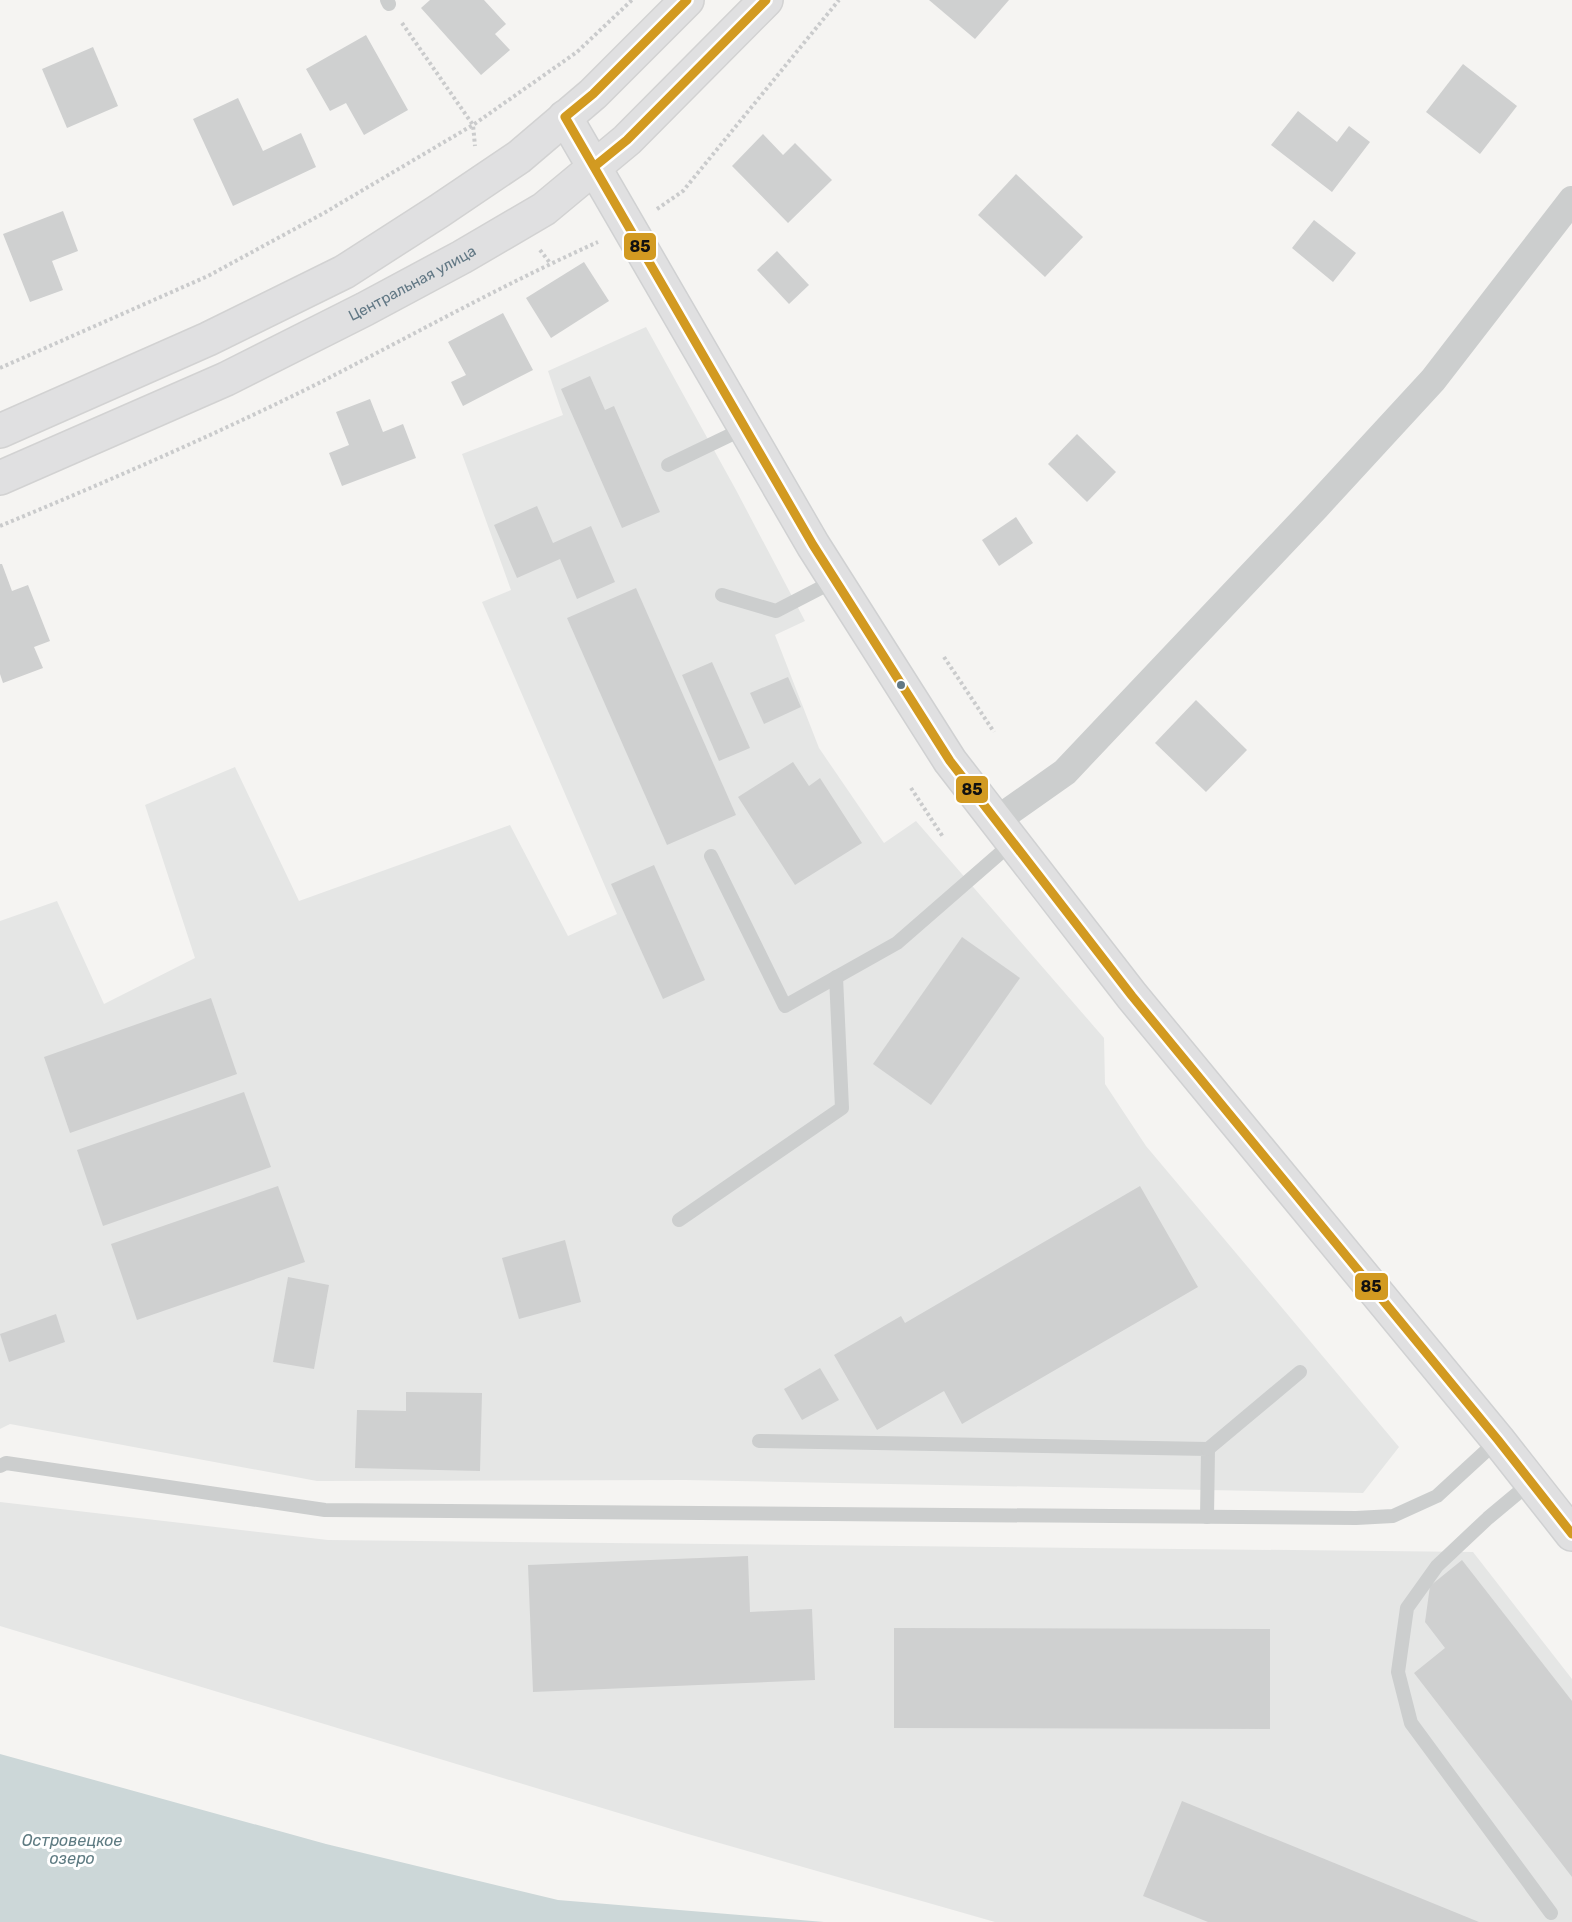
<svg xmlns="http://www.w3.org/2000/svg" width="1572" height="1922" viewBox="0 0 1572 1922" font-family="Rubik,sans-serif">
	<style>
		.built { fill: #e5e6e5 }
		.water { fill: #ccd7d8 }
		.building { fill: #cfd0d0 }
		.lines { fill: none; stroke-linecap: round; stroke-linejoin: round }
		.secondary-casing { stroke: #d0d1d2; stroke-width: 36 }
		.primary-casing { stroke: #d2d2d2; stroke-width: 36 }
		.path { stroke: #cacbcc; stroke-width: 4; stroke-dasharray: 3 3; stroke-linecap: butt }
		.lane { stroke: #cccece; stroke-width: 14 }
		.street { stroke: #cccece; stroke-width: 28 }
		.secondary { stroke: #e0e0e1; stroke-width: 33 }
		.primary { stroke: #e0e0e1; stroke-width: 33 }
		.bus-1-casing { stroke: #fff; stroke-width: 14 }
		.bus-1 { stroke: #d29a21; stroke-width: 9 }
		.bus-dot { fill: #627885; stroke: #fff; stroke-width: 2 }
		.labels { text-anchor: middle; stroke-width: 6; stroke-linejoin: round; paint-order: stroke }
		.street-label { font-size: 15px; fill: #627885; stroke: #fff }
		.water-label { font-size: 16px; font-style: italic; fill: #5e7b82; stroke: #fff }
		.line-badge { stroke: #fff; stroke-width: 2 }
		.pale-badge-label { font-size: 16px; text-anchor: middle; font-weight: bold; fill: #111 }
	</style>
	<rect width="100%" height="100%" fill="#f5f4f2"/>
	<g class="built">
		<polygon points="646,327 736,490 805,621 775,635 819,748 884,843 916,821 1104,1038 1105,1084 1146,1146 1399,1447 1363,1493 685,1480 317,1481 10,1424 0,1429 0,921 57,901 104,1004 195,958 145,805 235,767 299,901 510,825 568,936 617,914 482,602 511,590 462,454 563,415 548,371"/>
		<polygon points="0,1502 328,1540 1473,1552 1572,1679 1572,1922 995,1922 688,1834 0,1626"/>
	</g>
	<polygon class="water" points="0,1754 326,1844 558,1900 824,1922 0,1922"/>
	<g class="building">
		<polygon points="430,0 484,0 506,24 495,34 510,50 481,75 421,8"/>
		<polygon points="929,0 1009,0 975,39"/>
		<polygon points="366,35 408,110 364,135 346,103 330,111 306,69"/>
		<polygon points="93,47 118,106 67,128 42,69"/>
		<polygon points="1463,64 1517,106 1480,154 1426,112"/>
		<polygon points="238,98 263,151 301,133 316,167 233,206 193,119"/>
		<polygon points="1298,111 1337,142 1349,126 1370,142 1332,192 1271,145"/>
		<polygon points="763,134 783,155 795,143 832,180 788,223 732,166"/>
		<polygon points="1016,174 1083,237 1045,277 978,215"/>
		<polygon points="63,211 78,251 52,261 63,290 30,302 3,234"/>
		<polygon points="1314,220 1356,253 1333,282 1292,248"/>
		<polygon points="777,251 809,285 789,304 757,270"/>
		<polygon points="584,262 609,301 551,338 526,298"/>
		<polygon points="503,313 533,370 463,406 451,382 466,375 448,342"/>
		<polygon points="590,376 605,410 614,406 660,512 622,528 561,389"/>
		<polygon points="370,399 383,432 403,424 416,458 342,486 329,453 349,445 336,412"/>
		<polygon points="1077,434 1116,472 1087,502 1048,464"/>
		<polygon points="537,506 553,543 591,526 615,582 577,599 560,559 517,578 494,525"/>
		<polygon points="1016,517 1033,543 999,566 982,540"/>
		<polygon points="0,564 2,564 12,591 28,585 50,641 34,647 43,668 3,683 0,674"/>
		<polygon points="636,588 736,815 667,845 567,618"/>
		<polygon points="712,662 750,748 719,761 682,675"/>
		<polygon points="788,677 801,707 764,724 750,693"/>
		<polygon points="1196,700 1247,750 1206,792 1155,743"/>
		<polygon points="793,762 809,786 820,778 862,843 795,885 738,797"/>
		<polygon points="654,865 705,980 663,999 611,884"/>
		<polygon points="962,937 1020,978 931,1105 873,1064"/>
		<polygon points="211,998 237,1074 70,1133 44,1057"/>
		<polygon points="244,1092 271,1167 103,1226 77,1150"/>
		<polygon points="278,1186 305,1262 137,1320 111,1244"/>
		<polygon points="1140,1186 1198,1287 962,1424 944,1391 877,1430 834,1355 901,1316 905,1323"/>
		<polygon points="565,1240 581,1302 519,1319 502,1258"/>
		<polygon points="288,1277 329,1285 314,1369 273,1362"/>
		<polygon points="56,1314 65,1342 9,1362 0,1334"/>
		<polygon points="820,1368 839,1400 802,1420 784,1389"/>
		<polygon points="406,1392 482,1393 480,1471 355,1468 357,1410 406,1411"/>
		<polygon points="748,1556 750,1612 812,1609 815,1680 533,1692 528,1565"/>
		<polygon points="1462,1560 1572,1701 1572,1877 1414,1673 1445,1648 1425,1622 1430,1586"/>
		<polygon points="894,1628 1270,1629 1270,1729 894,1728"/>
		<polygon points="1182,1801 1479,1922 1208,1922 1143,1896"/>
	</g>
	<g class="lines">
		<defs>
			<polyline id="secondary" points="565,117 813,545 950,761 1132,996 1498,1440 1572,1534"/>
			<g id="primary">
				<polyline points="0,431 208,339 344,272 439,211 519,157 593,94 687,0"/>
				<path id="s1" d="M0,478L226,379L365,309L462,257L544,209L627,140L766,0"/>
			</g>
		</defs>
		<use href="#secondary" class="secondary-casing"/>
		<use href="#primary" class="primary-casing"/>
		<g class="path">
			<polyline points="402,23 473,125 475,146"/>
			<polyline points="657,209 683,191 839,0"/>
			<polyline points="540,250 550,263"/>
			<polyline points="0,368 208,276 324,213 473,125 577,52 632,0"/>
			<path d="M0,526C106,482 212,436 315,385C409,337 502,285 598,242"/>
			<polyline points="944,657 994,732"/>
			<polyline points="911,788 943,837"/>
		</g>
		<g class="lane">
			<polyline points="387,0 389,4"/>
			<polyline points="668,465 745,428"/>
			<polyline points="722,595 776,611 836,580"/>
			<polyline points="711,856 785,1006 897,943 1013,842"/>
			<polyline points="679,1220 842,1108 836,977"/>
			<polyline points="759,1441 1208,1449 1207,1517"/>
			<polyline points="1208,1449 1300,1372"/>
			<polyline points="0,1466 6,1463 325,1510 1356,1518 1393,1516 1437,1496 1498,1440"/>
			<polyline points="1530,1483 1488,1518 1437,1566 1407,1608 1398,1672 1411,1723 1551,1913"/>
		</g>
		<polyline class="street" points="997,820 1065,772 1316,507 1433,380 1572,200"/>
		<use href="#secondary" class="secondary"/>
		<use href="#primary" class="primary"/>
		<defs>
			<g id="bus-1">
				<polyline points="687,0 593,94 565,117 813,545 950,761 1132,996 1498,1440 1572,1534"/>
				<polyline points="595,166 627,140 766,0"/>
			</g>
		</defs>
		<use href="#bus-1" class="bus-1-casing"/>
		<use href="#bus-1" class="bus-1"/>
	</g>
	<circle class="bus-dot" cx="901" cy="685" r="5"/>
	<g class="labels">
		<g class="street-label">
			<text dy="5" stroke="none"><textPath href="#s1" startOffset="456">Центральная улица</textPath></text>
		</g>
		<g class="water-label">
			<text x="72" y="1846">Островецкое<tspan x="72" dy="18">озеро</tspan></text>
		</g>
	</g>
	<g class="line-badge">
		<rect x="623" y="232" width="34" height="29" rx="6" fill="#d29a21"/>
		<rect x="955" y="775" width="34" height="29" rx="6" fill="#d29a21"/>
		<rect x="1354" y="1272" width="35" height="29" rx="6" fill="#d29a21"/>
	</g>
	<g class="pale-badge-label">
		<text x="640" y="252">85</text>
		<text x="972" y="795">85</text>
		<text x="1371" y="1292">85</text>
	</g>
</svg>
